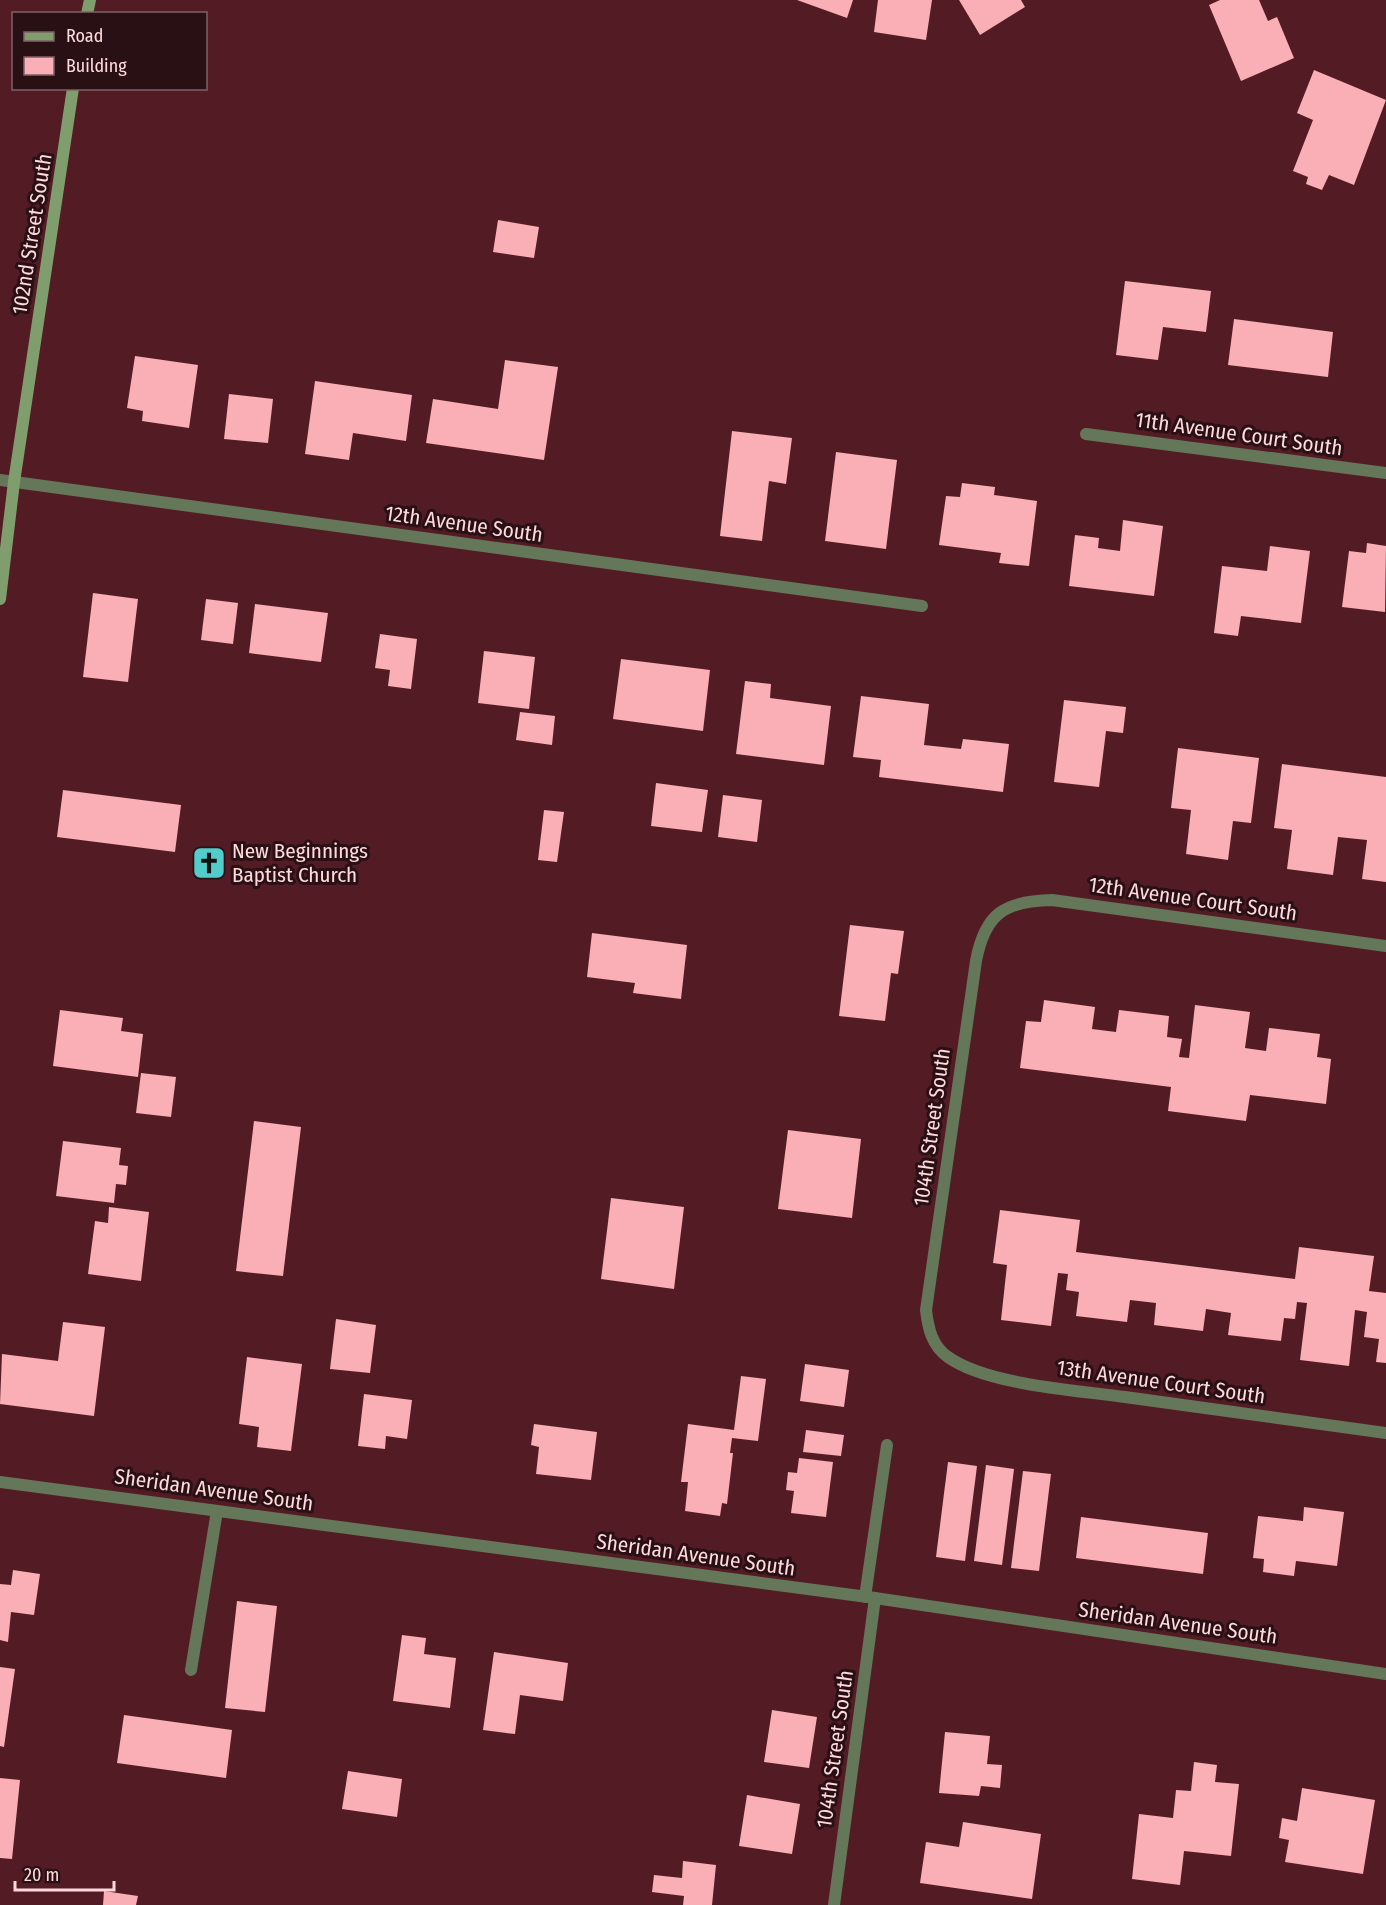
<svg xmlns="http://www.w3.org/2000/svg" width="1386" height="1905" viewBox="0 0 1386 1905" font-family="'Fira Sans Condensed',sans-serif">
	<style>
		.building { fill: #faaeb5 }
		.lines { fill: none; stroke-linecap: round; stroke-linejoin: round }
		.lane { stroke: #647759; stroke-width: 12 }
		.street { stroke: #647759; stroke-width: 12 }
		.secondary { stroke: #809e6d; stroke-width: 12 }
		.labels { text-anchor: middle; stroke-width: 6; stroke-linejoin: round; paint-order: stroke }
		.street-label { font-size: 21px; fill: #ffdadc; stroke: #291014 }
		.poi-label { font-size: 21px; fill: #ffdadc; stroke: #291014; text-anchor: start }
	</style>
	<rect width="100%" height="100%" fill="#531c25"/>
	<g class="building">
		<polygon points="797,0 853,0 847,18"/>
		<polygon points="878,0 932,0 926,40 874,32"/>
		<polygon points="959,0 1021,0 1025,7 980,35"/>
		<polygon points="1220,0 1259,0 1268,21 1277,17 1294,58 1241,81 1209,5"/>
		<polygon points="1314,70 1386,100 1354,185 1329,175 1322,190 1306,184 1308,177 1293,171 1313,120 1297,113"/>
		<polygon points="498,220 539,227 534,258 493,252"/>
		<polygon points="1125,281 1211,291 1206,332 1163,327 1158,360 1116,355"/>
		<polygon points="1234,319 1333,332 1328,377 1228,365"/>
		<polygon points="135,356 198,365 189,428 142,421 143,411 127,408"/>
		<polygon points="505,360 558,367 544,460 426,443 433,399 498,409"/>
		<polygon points="315,381 412,395 406,441 353,433 349,460 305,454"/>
		<polygon points="229,394 273,399 268,443 224,439"/>
		<polygon points="732,431 792,438 786,484 769,481 762,541 720,536"/>
		<polygon points="836,452 897,460 886,549 825,541"/>
		<polygon points="962,483 995,487 994,495 1037,501 1029,566 999,563 1001,553 939,545 946,496 960,497"/>
		<polygon points="1123,520 1163,526 1154,596 1069,586 1075,535 1099,538 1098,548 1120,551"/>
		<polygon points="1367,543 1386,546 1385,612 1342,607 1349,551 1366,553"/>
		<polygon points="1270,546 1310,551 1301,623 1241,616 1238,636 1214,633 1222,566 1267,571"/>
		<polygon points="93,593 138,599 128,682 83,677"/>
		<polygon points="206,599 238,603 233,644 201,640"/>
		<polygon points="255,604 328,613 321,662 249,653"/>
		<polygon points="380,634 417,639 411,689 388,686 390,670 375,668"/>
		<polygon points="484,651 535,657 529,709 478,703"/>
		<polygon points="621,659 710,670 703,731 613,719"/>
		<polygon points="745,681 771,684 770,698 831,706 824,765 736,754"/>
		<polygon points="861,696 929,704 924,745 961,749 963,739 1009,744 1003,792 879,777 881,760 853,757"/>
		<polygon points="1064,700 1126,707 1123,733 1106,731 1099,787 1054,782"/>
		<polygon points="520,712 555,716 552,745 516,740"/>
		<polygon points="1178,748 1259,758 1251,823 1233,821 1228,860 1186,854 1191,810 1171,808"/>
		<polygon points="1282,764 1386,777 1386,882 1362,879 1367,840 1338,837 1333,875 1287,869 1292,830 1274,828"/>
		<polygon points="656,783 708,790 702,832 651,826"/>
		<polygon points="63,790 181,805 175,852 57,837"/>
		<polygon points="723,795 762,800 757,842 718,837"/>
		<polygon points="544,810 564,812 557,862 538,860"/>
		<polygon points="850,925 904,931 898,974 891,973 885,1021 839,1016"/>
		<polygon points="592,933 687,945 681,999 633,993 635,983 587,977"/>
		<polygon points="1044,1000 1095,1007 1092,1029 1116,1032 1119,1010 1169,1016 1167,1037 1182,1039 1179,1057 1189,1058 1195,1005 1250,1012 1245,1048 1266,1051 1269,1028 1320,1034 1317,1057 1331,1059 1326,1104 1250,1095 1246,1121 1168,1111 1171,1087 1020,1068 1026,1021 1041,1022"/>
		<polygon points="60,1010 123,1018 121,1031 143,1034 138,1077 53,1066"/>
		<polygon points="141,1073 176,1077 171,1117 136,1113"/>
		<polygon points="254,1121 301,1127 283,1276 236,1271"/>
		<polygon points="788,1130 861,1139 852,1218 778,1209"/>
		<polygon points="63,1141 121,1148 119,1165 128,1166 126,1185 116,1184 114,1203 56,1196"/>
		<polygon points="611,1198 684,1207 674,1289 601,1279"/>
		<polygon points="109,1207 149,1212 141,1281 88,1274 95,1221 108,1223"/>
		<polygon points="1000,1210 1080,1220 1076,1252 1295,1279 1299,1247 1374,1256 1369,1291 1386,1293 1386,1363 1376,1362 1379,1339 1364,1337 1367,1312 1355,1310 1349,1366 1300,1360 1307,1303 1297,1302 1295,1319 1284,1318 1281,1341 1228,1335 1231,1313 1206,1309 1203,1331 1154,1325 1156,1303 1130,1300 1127,1322 1076,1316 1079,1292 1066,1290 1068,1274 1058,1273 1051,1326 1001,1320 1007,1265 993,1263"/>
		<polygon points="336,1319 376,1325 370,1373 330,1369"/>
		<polygon points="63,1322 105,1327 94,1416 0,1404 2,1354 58,1361"/>
		<polygon points="247,1357 302,1364 291,1451 257,1447 259,1427 239,1424"/>
		<polygon points="805,1364 849,1370 844,1407 800,1401"/>
		<polygon points="741,1376 766,1379 758,1441 732,1438 730,1453 733,1453 727,1504 722,1503 720,1516 685,1511 688,1482 681,1482 688,1424 734,1430"/>
		<polygon points="364,1394 412,1400 407,1439 386,1436 385,1449 358,1446"/>
		<polygon points="534,1424 597,1432 591,1480 536,1474 539,1447 531,1445"/>
		<polygon points="806,1430 844,1435 841,1456 803,1452"/>
		<polygon points="799,1458 833,1462 826,1517 791,1513 794,1491 786,1490 788,1472 797,1473"/>
		<polygon points="948,1462 977,1466 965,1561 936,1557"/>
		<polygon points="986,1465 1014,1469 1002,1565 974,1561"/>
		<polygon points="1023,1471 1051,1474 1039,1571 1011,1568"/>
		<polygon points="1304,1507 1344,1512 1337,1566 1296,1561 1294,1576 1263,1572 1264,1559 1253,1558 1258,1516 1303,1521"/>
		<polygon points="1081,1517 1208,1533 1203,1574 1076,1558"/>
		<polygon points="13,1570 40,1574 34,1615 11,1612 8,1642 0,1640 0,1584 11,1585"/>
		<polygon points="237,1601 277,1606 265,1712 225,1708"/>
		<polygon points="402,1635 426,1638 424,1654 456,1658 450,1708 393,1701"/>
		<polygon points="494,1652 568,1663 563,1701 520,1695 515,1734 483,1730"/>
		<polygon points="0,1667 15,1669 4,1747 0,1746"/>
		<polygon points="772,1710 817,1717 809,1768 764,1762"/>
		<polygon points="124,1715 232,1730 226,1778 117,1763"/>
		<polygon points="945,1732 990,1736 987,1764 1002,1765 1000,1788 981,1786 979,1796 939,1793"/>
		<polygon points="1194,1762 1217,1765 1215,1782 1239,1784 1231,1856 1184,1851 1180,1885 1132,1879 1139,1814 1173,1818 1176,1790 1191,1791"/>
		<polygon points="348,1771 402,1779 397,1817 342,1809"/>
		<polygon points="0,1778 20,1780 12,1859 0,1858"/>
		<polygon points="1302,1788 1375,1800 1363,1874 1285,1862 1289,1840 1279,1838 1282,1818 1297,1821"/>
		<polygon points="747,1795 800,1804 792,1854 739,1846"/>
		<polygon points="963,1822 1041,1834 1032,1899 920,1883 926,1842 959,1847"/>
		<polygon points="683,1861 716,1865 712,1905 683,1905 684,1896 652,1892 654,1875 682,1878"/>
		<polygon points="104,1891 138,1896 136,1905 103,1905"/>
	</g>
	<g class="lines">
		<g class="lane">
			<polyline points="865,1597 887,1445"/>
			<polyline points="191,1670 217,1511"/>
		</g>
		<g class="street">
			<polyline points="1086,434 1386,473"/>
			<polyline points="0,480 922,606"/>
			<path d="M1386,946L1052,900C1005,901 985,913 976,961L926,1310C928,1328 932,1346 948,1357C987,1385 1076,1390 1125,1397C1212,1409 1299,1421 1386,1433"/>
			<polyline points="0,1482 875,1598 1386,1674"/>
			<polyline points="834,1905 875,1598"/>
		</g>
		<g class="secondary">
			<polyline points="87,14 90,0"/>
			<polyline points="0,599 14,482 73,88"/>
		</g>
	</g>
	<defs>
		<symbol id="church-square" viewBox="-11 -11 22 22"><rect x="-9" y="-9" width="18" height="18" rx="4" fill="#53cdcb" stroke="#291014"/><path d="M-1.2-6h2.4v3.5h3.3v2.4h-3.3V6h-2.4V-.1h-3.3v-2.4h3.3Z" fill="#111"/></symbol>
	</defs>
	<g fill-rule="evenodd">
		<use href="#church-square" x="190" y="844" width="38" height="38"/>
	</g>
	<g class="labels">
		<g class="street-label">
			<text transform="translate(32 234) rotate(-81)" y="7">102nd Street South</text>
			<text transform="translate(1239 434) rotate(8)" y="7">11th Avenue Court South</text>
			<text transform="translate(464 524) rotate(8)" y="7">12th Avenue South</text>
			<text transform="translate(1193 899) rotate(8)" y="7">12th Avenue Court South</text>
			<text transform="translate(932 1127) rotate(-82)" y="7">104th Street South</text>
			<text transform="translate(1161 1382) rotate(8)" y="7">13th Avenue Court South</text>
			<text transform="translate(214 1490) rotate(8)" y="7">Sheridan Avenue South</text>
			<text transform="translate(696 1555) rotate(8)" y="7">Sheridan Avenue South</text>
			<text transform="translate(1178 1623) rotate(8)" y="7">Sheridan Avenue South</text>
			<text transform="translate(835 1749) rotate(-82)" y="7">104th Street South</text>
		</g>
		<g class="poi-label">
			<text x="232" y="858">New Beginnings<tspan x="232" dy="24">Baptist Church</tspan></text>
		</g>
	</g>
	<rect x="12" y="12" width="195" height="78" fill="#291014" stroke="#7f6164" stroke-width="1.5"/>
	<rect x="24" y="32" width="30" height="9" fill="#809e6d" stroke="#7f6164" stroke-width="1.5"/>
	<text x="66" y="42" font-size="18" fill="#ffdadc">Road</text>
	<rect x="24" y="57" width="30" height="18" fill="#faaeb5" stroke="#7f6164" stroke-width="1.5"/>
	<text x="66" y="72" font-size="18" fill="#ffdadc">Building</text>
	<path d="M15 1881v9h99v-9" fill="none" stroke="#ffdadc" stroke-width="3"/>
	<text x="24" y="1881" font-size="18" fill="#ffdadc" stroke="#291014" stroke-width="4.5" paint-order="stroke">20 m</text>
</svg>
